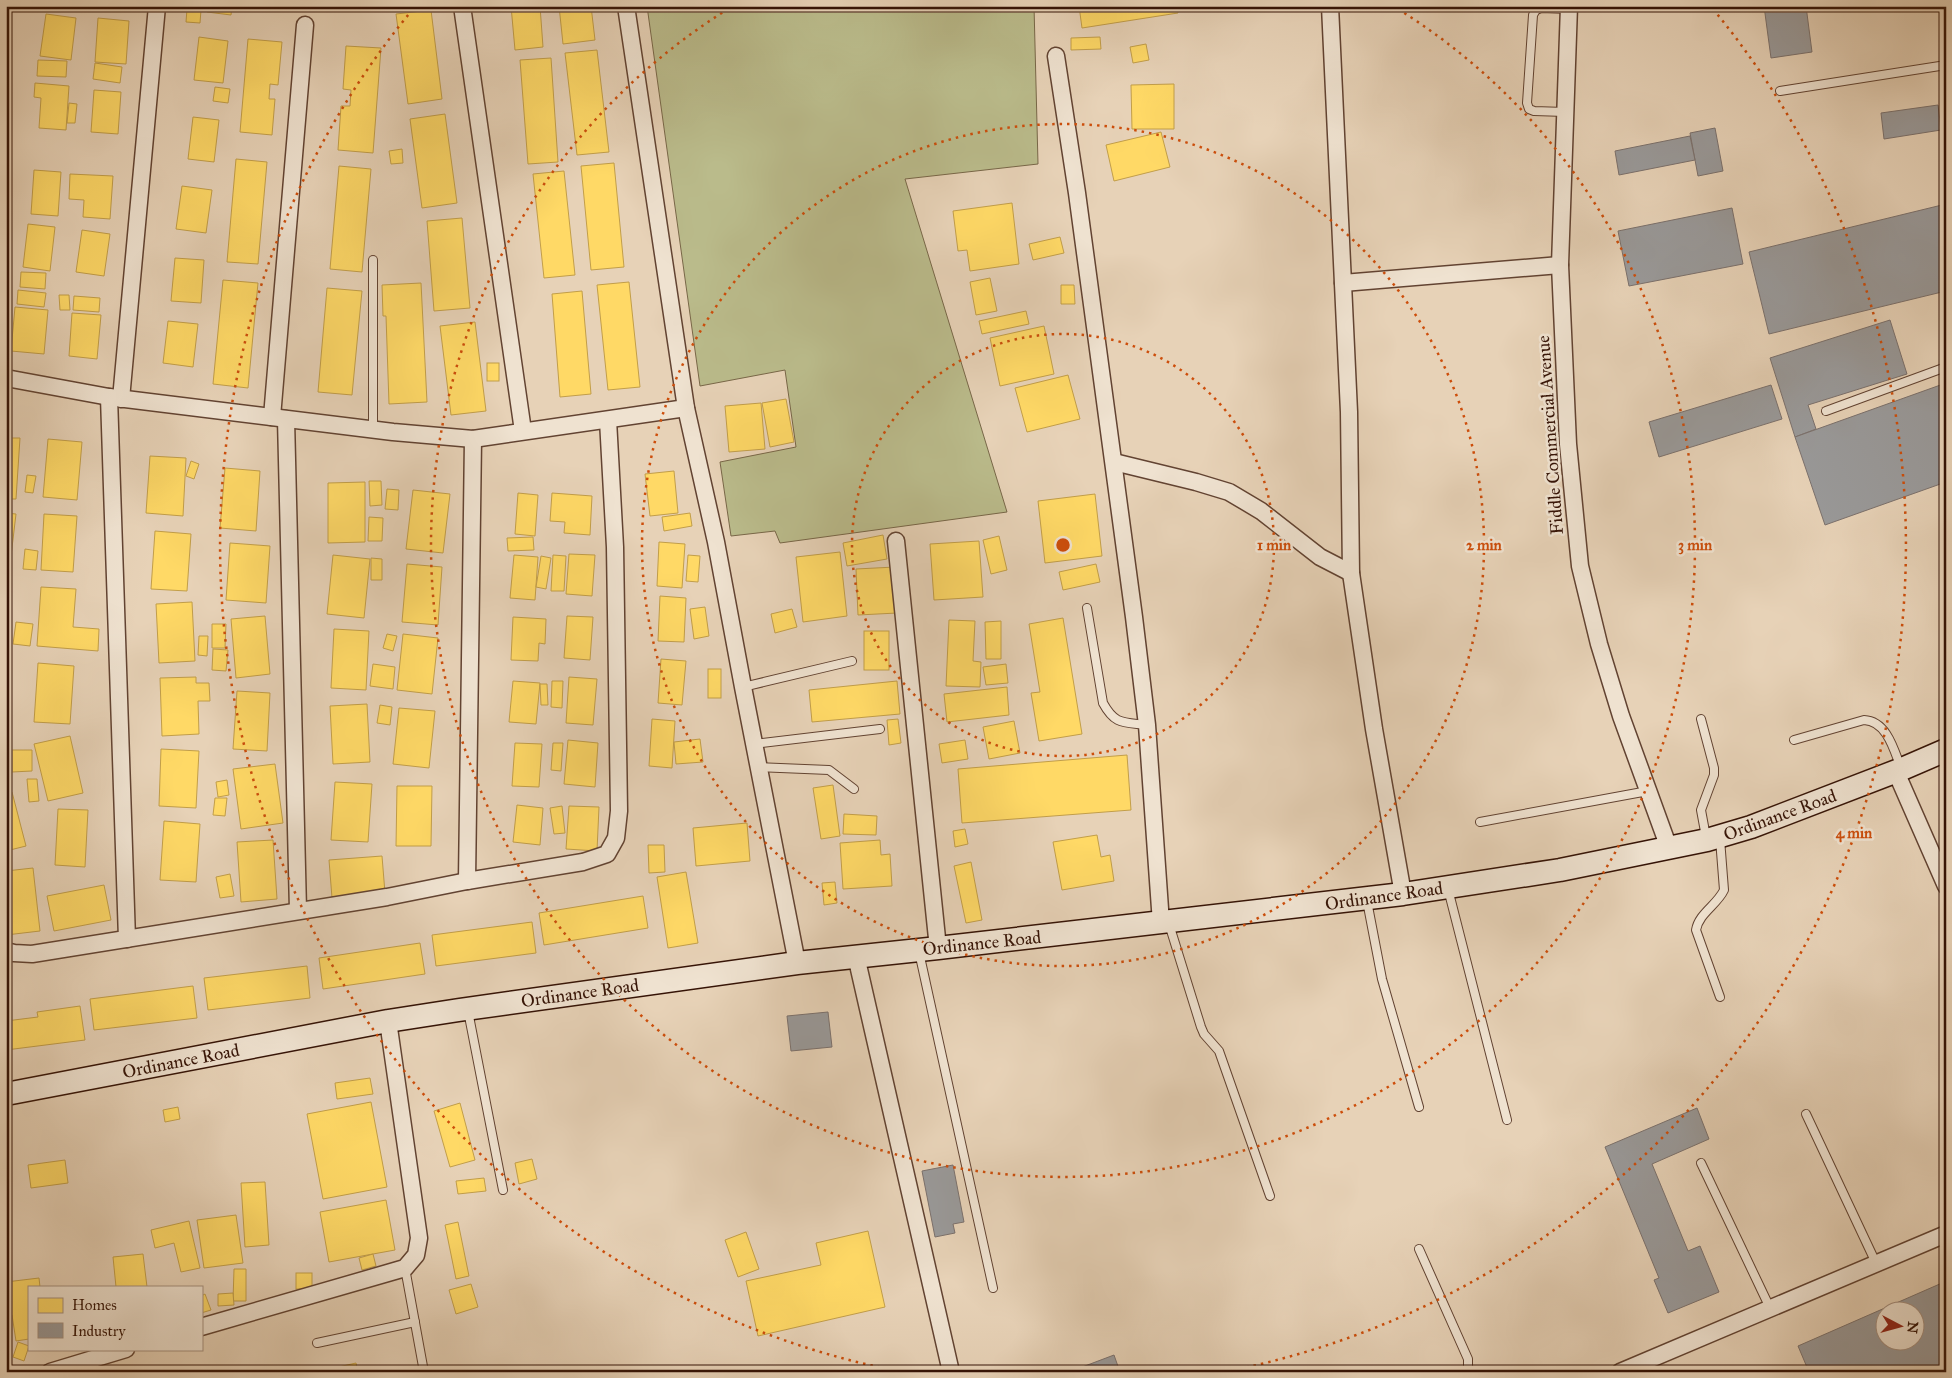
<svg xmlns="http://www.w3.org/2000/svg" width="1952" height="1378" viewBox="0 0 1952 1378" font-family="'IM FELL Great Primer',serif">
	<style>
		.green { fill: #babb8b; stroke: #786748 }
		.homes { fill: #ffd966; stroke: #c29e49 }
		.industry { fill: #999; stroke: #7b716d; fill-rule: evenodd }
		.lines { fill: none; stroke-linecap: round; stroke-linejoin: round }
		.lane-casing { stroke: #624332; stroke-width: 10 }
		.street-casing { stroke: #624332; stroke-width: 19 }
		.secondary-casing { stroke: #351306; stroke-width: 25 }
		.lane { stroke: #efe2d0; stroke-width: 8 }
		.street { stroke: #efe2d0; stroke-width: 16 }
		.secondary { stroke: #efe2d0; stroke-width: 22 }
		.ring { fill: none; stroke: #cd4e0b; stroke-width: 2.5; stroke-dasharray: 2.5 5 }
		.labels { text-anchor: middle; stroke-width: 5; stroke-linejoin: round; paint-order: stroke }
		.street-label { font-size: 18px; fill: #351306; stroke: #efe2d0 }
		.centre { fill: #cd4e0b; stroke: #efe2d0; stroke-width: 2.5 }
		.ring-label { font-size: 15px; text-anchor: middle; font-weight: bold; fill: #cd4e0b; stroke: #efe2d0; stroke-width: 5; stroke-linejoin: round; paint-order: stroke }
	</style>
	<rect width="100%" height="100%" fill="#e7d2b7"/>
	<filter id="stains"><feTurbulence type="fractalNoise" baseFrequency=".004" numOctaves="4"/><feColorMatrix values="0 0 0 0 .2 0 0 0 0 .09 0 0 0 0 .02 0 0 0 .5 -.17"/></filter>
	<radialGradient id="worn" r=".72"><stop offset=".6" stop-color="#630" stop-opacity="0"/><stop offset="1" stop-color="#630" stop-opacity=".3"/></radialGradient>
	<polygon class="green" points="647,6 1034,6 1038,164 905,179 1007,512 780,543 775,531 731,536 720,462 796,447 785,370 700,386"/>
	<g class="homes">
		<polygon points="207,6 232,6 231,15 207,12"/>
		<polygon points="511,6 540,6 543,47 515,50"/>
		<polygon points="559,6 591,6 595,40 563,44"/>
		<polygon points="1079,6 1177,6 1178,13 1082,28"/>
		<polygon points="187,9 201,10 200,23 186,22"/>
		<polygon points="431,10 442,99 408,104 396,14"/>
		<polygon points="46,14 76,18 71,60 40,56"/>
		<polygon points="98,18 129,21 126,64 95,62"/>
		<polygon points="199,37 228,41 223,83 194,80"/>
		<polygon points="1100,37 1101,49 1071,50 1071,38"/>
		<polygon points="248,39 282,42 278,85 270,84 269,99 275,99 272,135 240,132"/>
		<polygon points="1146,44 1149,60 1133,63 1130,47"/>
		<polygon points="346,46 381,48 373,153 338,150 341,106 350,106 351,90 343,89"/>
		<polygon points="597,50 609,152 577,155 565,53"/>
		<polygon points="551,58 558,162 528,164 520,60"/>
		<polygon points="38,60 67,61 66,77 37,76"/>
		<polygon points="95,63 122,67 120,83 93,79"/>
		<polygon points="35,83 69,86 66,130 39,128 41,98 34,97"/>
		<polygon points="1174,84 1174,129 1132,129 1131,85"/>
		<polygon points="215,87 230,89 228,103 213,101"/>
		<polygon points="94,90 121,92 118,134 91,132"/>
		<polygon points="69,103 77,104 75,123 67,123"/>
		<polygon points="445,114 457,203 422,208 410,119"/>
		<polygon points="193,117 219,120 214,162 188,159"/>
		<polygon points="1161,132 1170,167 1114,181 1106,145"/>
		<polygon points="402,149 403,163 391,164 389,151"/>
		<polygon points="236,159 267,162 258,264 227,262"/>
		<polygon points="614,163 624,267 591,270 581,166"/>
		<polygon points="339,166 371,169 362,272 330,269"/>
		<polygon points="34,170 61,172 58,216 31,214"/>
		<polygon points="564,171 575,275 544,278 533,174"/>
		<polygon points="70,174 113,176 110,219 83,217 84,200 69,199"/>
		<polygon points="182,186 212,190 206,233 176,229"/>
		<polygon points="1012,203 1019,264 970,271 967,250 958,251 953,211"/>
		<polygon points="462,218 470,308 434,311 427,221"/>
		<polygon points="28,224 55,227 50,271 23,267"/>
		<polygon points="82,230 110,234 104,276 76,272"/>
		<polygon points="1060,237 1064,253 1033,260 1029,244"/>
		<polygon points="175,258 204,260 201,303 171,301"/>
		<polygon points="21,272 46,273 45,289 20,287"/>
		<polygon points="990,278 997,311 976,315 970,282"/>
		<polygon points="223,280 258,283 248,388 213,384"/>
		<polygon points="629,282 640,387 608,390 597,285"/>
		<polygon points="421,283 427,402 389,404 386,316 383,316 382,285"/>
		<polygon points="1061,285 1074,285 1075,304 1061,304"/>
		<polygon points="327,288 362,291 352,395 318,392"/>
		<polygon points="18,290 46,293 44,307 17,304"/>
		<polygon points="582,291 591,394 560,397 552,294"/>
		<polygon points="59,295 69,295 70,310 60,310"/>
		<polygon points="74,296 100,298 99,312 73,310"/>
		<polygon points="15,307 48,310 44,354 11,351"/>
		<polygon points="1026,311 1029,324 982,334 979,321"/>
		<polygon points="72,313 101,315 97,359 69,356"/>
		<polygon points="168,321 198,324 193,367 163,363"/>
		<polygon points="475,322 486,411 451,415 440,326"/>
		<polygon points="1044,326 1054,374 1000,386 990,338"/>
		<rect x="487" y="363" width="12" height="18"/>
		<polygon points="1068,375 1080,419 1027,432 1015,388"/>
		<polygon points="786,399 794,442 770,447 762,403"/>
		<polygon points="761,403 765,449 729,452 725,406"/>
		<polygon points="6,438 20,438 16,499 6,499"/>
		<polygon points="48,439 82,442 77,500 43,497"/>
		<polygon points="150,456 186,458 183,516 146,513"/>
		<polygon points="191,461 199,464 194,479 186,476"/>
		<polygon points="225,468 260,471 256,531 220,528"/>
		<polygon points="674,471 678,513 650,516 645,474"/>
		<polygon points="27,475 36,476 33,493 25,492"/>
		<polygon points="369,481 381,481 382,505 370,506"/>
		<polygon points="365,482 365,542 328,543 328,483"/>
		<polygon points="387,489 399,490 398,510 385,509"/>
		<polygon points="413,490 450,494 443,553 406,549"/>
		<polygon points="518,493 538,495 535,536 515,534"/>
		<polygon points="552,493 592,496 590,535 564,533 565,522 550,521"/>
		<polygon points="1095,494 1102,556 1045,563 1038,501"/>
		<polygon points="6,513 16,514 9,573 6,573"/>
		<polygon points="690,513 692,526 664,531 662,517"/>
		<polygon points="44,514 77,516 73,572 41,570"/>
		<polygon points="369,517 383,518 382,541 368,541"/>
		<polygon points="155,531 191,534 187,591 151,589"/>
		<polygon points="883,535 887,559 847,566 843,543"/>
		<polygon points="999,536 1007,570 991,574 983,540"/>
		<polygon points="533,537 534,550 508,551 507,538"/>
		<polygon points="979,541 983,597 934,600 930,544"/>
		<polygon points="659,542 685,544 682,588 657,586"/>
		<polygon points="230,543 270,546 266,603 226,600"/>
		<polygon points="25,549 38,551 36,570 23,569"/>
		<polygon points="840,552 847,616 803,622 796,557"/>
		<polygon points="569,554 595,555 592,596 566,594"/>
		<polygon points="333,555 370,559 364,618 327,614"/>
		<polygon points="514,555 538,557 535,600 510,598"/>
		<polygon points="553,555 566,556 564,591 551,591"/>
		<polygon points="688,555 700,556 698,582 686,581"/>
		<polygon points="541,556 551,558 546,589 536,587"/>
		<polygon points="371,558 382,559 382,580 371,580"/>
		<polygon points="407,564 442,567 438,625 402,622"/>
		<polygon points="1096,564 1100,582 1063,590 1059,572"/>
		<polygon points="895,567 897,613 858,615 856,569"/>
		<polygon points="6,586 11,586 7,644 6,644"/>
		<polygon points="41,587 76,589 73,627 99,629 98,651 37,646"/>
		<polygon points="660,596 686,598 684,642 658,641"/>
		<polygon points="192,602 195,661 159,663 156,604"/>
		<polygon points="705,607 709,636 694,639 690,609"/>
		<polygon points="792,609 797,627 775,633 771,614"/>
		<polygon points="265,616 270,674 236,678 231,619"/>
		<polygon points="567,616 593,617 590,660 564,658"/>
		<polygon points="513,617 546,619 545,644 539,643 538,661 511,660"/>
		<polygon points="1063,618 1082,734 1039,741 1031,693 1040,692 1029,624"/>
		<polygon points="949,620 975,621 973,661 981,662 980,687 946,686"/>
		<polygon points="1001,621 1001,659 986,659 985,622"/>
		<polygon points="16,622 33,624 30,646 13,644"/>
		<polygon points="212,624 226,624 225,648 212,648"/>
		<polygon points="334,629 369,631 366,690 331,688"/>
		<rect x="864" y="631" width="25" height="39"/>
		<polygon points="387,634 397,636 393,651 383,648"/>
		<polygon points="403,634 438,638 432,694 397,690"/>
		<polygon points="199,636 208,636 207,656 198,655"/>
		<polygon points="213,649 228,650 226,671 212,670"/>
		<polygon points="661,659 686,661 682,705 658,703"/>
		<polygon points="38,663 74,666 70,724 34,722"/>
		<polygon points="373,664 395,667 393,689 370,686"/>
		<polygon points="1006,664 1008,683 986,685 983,667"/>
		<rect x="708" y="669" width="13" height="29"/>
		<polygon points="196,677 196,683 209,683 210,701 198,701 199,734 162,736 160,678"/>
		<polygon points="569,677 597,679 593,725 566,723"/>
		<polygon points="513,681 540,683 536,724 509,722"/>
		<polygon points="552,681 563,681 562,708 551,707"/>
		<polygon points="897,681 900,714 812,722 809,690"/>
		<polygon points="540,684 547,684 548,705 541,705"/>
		<polygon points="1007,687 1009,715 947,722 944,694"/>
		<polygon points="237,691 270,693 267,751 233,749"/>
		<polygon points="367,704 370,762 333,764 330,706"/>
		<polygon points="380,705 392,707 390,725 377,723"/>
		<polygon points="399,708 435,711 429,768 393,764"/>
		<polygon points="652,719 675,721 672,768 649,766"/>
		<polygon points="898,719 901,743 889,745 887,720"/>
		<polygon points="1014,721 1020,753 989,759 983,727"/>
		<polygon points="70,736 83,793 48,801 34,744"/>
		<polygon points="700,739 703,762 676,764 674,742"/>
		<polygon points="568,740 598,743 595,787 564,784"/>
		<polygon points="965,740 968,759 942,763 939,744"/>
		<polygon points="515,743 542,744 539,787 512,786"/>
		<polygon points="553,743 563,743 561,771 551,770"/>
		<polygon points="161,749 199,751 196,808 159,806"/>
		<polygon points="12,750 32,750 32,771 12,772"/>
		<polygon points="1127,755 1131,810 962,823 958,769"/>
		<polygon points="275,764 283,823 241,829 233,769"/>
		<polygon points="27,779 37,779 39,801 29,802"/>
		<polygon points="227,780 229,795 218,797 216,782"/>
		<polygon points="335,782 372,784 368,842 331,840"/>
		<polygon points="833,785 840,836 821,839 813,788"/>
		<polygon points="397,786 432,786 431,846 396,846"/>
		<polygon points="12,792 26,846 6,851 6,793"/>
		<polygon points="215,798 227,798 225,816 213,815"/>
		<polygon points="517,805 543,808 540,845 513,842"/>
		<polygon points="562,806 565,833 554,834 550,808"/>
		<polygon points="569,806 599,807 597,851 566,849"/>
		<polygon points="58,809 88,810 85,867 55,865"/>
		<polygon points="844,814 877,816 876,835 843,834"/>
		<polygon points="164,821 200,824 196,882 160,880"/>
		<polygon points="747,823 750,861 696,866 693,828"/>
		<polygon points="965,829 968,844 955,847 953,831"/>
		<polygon points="1097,835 1101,857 1110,855 1114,881 1062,890 1053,842"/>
		<polygon points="273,840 277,899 241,902 237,842"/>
		<polygon points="880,840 881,855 890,854 892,886 843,889 840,843"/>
		<polygon points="648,845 664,845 665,872 649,873"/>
		<polygon points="382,856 385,893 332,898 329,860"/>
		<polygon points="971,862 982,920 966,923 954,866"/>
		<polygon points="33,868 40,931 6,935 6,871"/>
		<polygon points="686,872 698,943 668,948 657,877"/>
		<polygon points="230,874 234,896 220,898 216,877"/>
		<polygon points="835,882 837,903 824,905 822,883"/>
		<polygon points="104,885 111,920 54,931 47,896"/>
		<polygon points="643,896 648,928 544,945 539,913"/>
		<polygon points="532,922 536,953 436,966 432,935"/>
		<polygon points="420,943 425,974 323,989 319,958"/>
		<polygon points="307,966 310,998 208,1010 204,978"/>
		<polygon points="193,986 197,1018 94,1030 90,999"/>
		<polygon points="80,1006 85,1040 6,1050 6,1021 38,1017 37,1012"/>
		<polygon points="370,1078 373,1094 337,1099 335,1083"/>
		<polygon points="371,1102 387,1187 323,1199 307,1114"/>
		<polygon points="460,1103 475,1160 450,1167 434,1111"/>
		<polygon points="178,1107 180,1119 165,1122 163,1110"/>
		<polygon points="532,1159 537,1179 519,1184 515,1163"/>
		<polygon points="65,1160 68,1183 31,1188 28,1165"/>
		<polygon points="484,1178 486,1191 458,1194 456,1181"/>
		<polygon points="265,1182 269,1245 245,1247 241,1183"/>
		<polygon points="386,1200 395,1250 329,1262 320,1212"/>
		<polygon points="236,1215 243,1263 204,1268 197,1220"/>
		<polygon points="189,1221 200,1268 181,1272 174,1243 155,1248 151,1230"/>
		<polygon points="458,1222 469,1276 456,1279 445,1225"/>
		<polygon points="868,1231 885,1307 758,1336 746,1281 821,1265 816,1243"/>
		<polygon points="746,1232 759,1269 738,1277 725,1240"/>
		<polygon points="143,1254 147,1287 116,1287 113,1257"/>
		<polygon points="373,1254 376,1266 362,1270 359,1258"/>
		<polygon points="234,1269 246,1269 246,1301 233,1301"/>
		<rect x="296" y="1273" width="16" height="16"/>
		<polygon points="39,1278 40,1287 29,1287 29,1339 16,1341 12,1315 6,1316 6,1282"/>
		<polygon points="471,1284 478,1307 456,1314 449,1290"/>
		<polygon points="233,1293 234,1305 218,1306 218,1294"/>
		<polygon points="205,1294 211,1310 201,1313 201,1296"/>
		<polygon points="18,1342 29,1346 24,1361 13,1357"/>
		<polygon points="356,1363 358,1372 325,1372 325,1370"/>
	</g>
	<g class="industry">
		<polygon points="1764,6 1806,6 1812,52 1771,58"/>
		<polygon points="1938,105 1941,130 1884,139 1881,113"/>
		<polygon points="1715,128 1723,171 1698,176 1690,133"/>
		<polygon points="1690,136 1695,160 1619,175 1615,151"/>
		<polygon points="1946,204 1946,291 1769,334 1749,252"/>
		<polygon points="1732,208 1743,264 1629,286 1618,231"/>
		<polygon points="1890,320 1907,374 1808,405 1816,429 1795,437 1770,358"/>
		<polygon points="1946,383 1946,482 1825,525 1795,437"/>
		<polygon points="1771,385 1782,419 1659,457 1649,422"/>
		<polygon points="828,1012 832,1047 791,1051 787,1016"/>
		<polygon points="1697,1108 1709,1139 1652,1164 1688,1251 1700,1246 1719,1292 1668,1313 1654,1280 1659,1278 1605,1147"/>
		<polygon points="953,1165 964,1222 953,1224 955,1233 935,1237 922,1171"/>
		<path d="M1942,1283L1946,1291V1372H1809L1798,1346ZM1884,1310H1914V1340H1884Z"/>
		<polygon points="1114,1355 1120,1372 1069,1372"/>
	</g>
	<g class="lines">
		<defs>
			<g id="lane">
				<polyline points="1780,91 1946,65"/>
				<polyline points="1565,112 1534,111 1529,109 1527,103 1533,15 1536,10 1541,8 1569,9"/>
				<polyline points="1826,411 1946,367"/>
				<polyline points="373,430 373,260"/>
				<path d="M1087,608L1103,703C1115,725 1123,722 1147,725"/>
				<polyline points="743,687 852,661"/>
				<polyline points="1701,719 1714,768 1714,775 1701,810 1706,837"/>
				<path d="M1794,740L1864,720C1887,721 1894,750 1901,768"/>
				<polyline points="754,744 880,729"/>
				<polyline points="758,767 829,770 854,789"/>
				<polyline points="1480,822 1648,791"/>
				<path d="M1720,839L1724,890C1717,905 1699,913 1696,930L1720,997"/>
				<polyline points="1448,889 1507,1120"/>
				<polyline points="1367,901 1382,979 1419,1107"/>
				<polyline points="1169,924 1201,1027 1204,1034 1219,1051 1270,1196"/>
				<polyline points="919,952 993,1288"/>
				<polyline points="468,1011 503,1190"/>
				<polyline points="1806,1114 1876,1263"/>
				<polyline points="1701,1163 1770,1308"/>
				<polyline points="1419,1249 1468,1359 1468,1372"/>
				<polyline points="405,1268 424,1372"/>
				<polyline points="317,1343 415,1322"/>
				<polyline points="1780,1372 1791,1372"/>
			</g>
			<g id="street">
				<polyline points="462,6 523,431"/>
				<polyline points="626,6 686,408 716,542 743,687 797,963"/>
				<polyline points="1330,6 1349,412 1351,573 1374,729 1403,894"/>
				<polyline points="1569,6 1560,265 1568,444 1580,566 1599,644 1621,716 1669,848"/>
				<polyline points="1056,56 1077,193 1134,617 1147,725 1161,923"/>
				<polyline points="1343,283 1560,265"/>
				<polyline points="6,378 109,397 393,432 473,439 686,408"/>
				<polyline points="109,397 127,939"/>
				<polyline points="121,399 157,6"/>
				<polyline points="272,417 305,25"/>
				<polyline points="286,419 298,910"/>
				<polyline points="1114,462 1196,482 1229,492 1261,511 1320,557 1351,573"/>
				<polyline points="896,541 938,948"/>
				<polyline points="1896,772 1946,886"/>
				<polyline points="467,881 473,439"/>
				<polyline points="6,951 14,953 32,954 387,897 467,881 583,862 607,854 616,838 619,811 615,547 608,420"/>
				<polyline points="856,956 951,1372"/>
				<polyline points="201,1327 405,1268 416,1255 419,1238 388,1021"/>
				<polyline points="50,1372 126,1349"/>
				<polyline points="1620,1372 1946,1234"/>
			</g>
			<polyline id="secondary" points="6,1094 388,1021 459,1010 797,963 938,948 1403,894 1560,870 1707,840 1751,827 1902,769 1946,750"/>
		</defs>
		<use href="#lane" class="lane-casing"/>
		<use href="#street" class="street-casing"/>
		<use href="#secondary" class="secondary-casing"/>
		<use href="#lane" class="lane"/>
		<use href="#street" class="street"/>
		<use href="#secondary" class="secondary"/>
	</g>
	<g class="ring">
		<circle cx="1063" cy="545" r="211"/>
		<circle cx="1063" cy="545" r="421"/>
		<path d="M1398 9A632 632 0 1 1 728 9"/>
		<path d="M902 1372A842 842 0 0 1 413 9M1713 9A842 842 0 0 1 1224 1372"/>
	</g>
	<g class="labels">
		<g class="street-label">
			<text transform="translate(1550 435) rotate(-94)" y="6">Fiddle Commercial Avenue</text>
			<text transform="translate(1780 815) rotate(-20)" y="6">Ordinance Road</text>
			<text transform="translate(1384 896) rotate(-8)" y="6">Ordinance Road</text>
			<text transform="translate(982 943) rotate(-6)" y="6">Ordinance Road</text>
			<text transform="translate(580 993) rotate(-8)" y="6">Ordinance Road</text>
			<text transform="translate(181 1061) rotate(-11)" y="6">Ordinance Road</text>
		</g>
	</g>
	<circle cx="1063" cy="545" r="8" class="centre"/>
	<g class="ring-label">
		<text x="1274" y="550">1 min</text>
		<text x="1484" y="550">2 min</text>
		<text x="1695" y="550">3 min</text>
		<text x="1854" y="838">4 min</text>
	</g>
	<rect width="1952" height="1378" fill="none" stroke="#e7d2b7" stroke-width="25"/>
	<rect x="8" y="8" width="1937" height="1363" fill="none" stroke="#351306" stroke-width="2.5"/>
	<rect x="12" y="12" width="1927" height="1353" fill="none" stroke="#351306"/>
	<rect x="28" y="1286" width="175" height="65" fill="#efe2d0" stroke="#a58f7f"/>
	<rect x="38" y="1298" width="25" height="15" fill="#ffd966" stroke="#a58f7f"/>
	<text x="72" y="1310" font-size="15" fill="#351306">Homes</text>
	<rect x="38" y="1323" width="25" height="15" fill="#999999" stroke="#a58f7f"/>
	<text x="72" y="1336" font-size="15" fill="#351306">Industry</text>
	<g transform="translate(1900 1326) rotate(96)"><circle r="24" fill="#efe2d0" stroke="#a58f7f"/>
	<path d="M0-4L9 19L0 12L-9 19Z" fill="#8f2418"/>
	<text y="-8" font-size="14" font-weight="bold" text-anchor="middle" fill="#351306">N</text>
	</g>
	<rect width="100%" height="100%" filter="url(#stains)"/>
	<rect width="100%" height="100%" fill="url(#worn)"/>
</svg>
